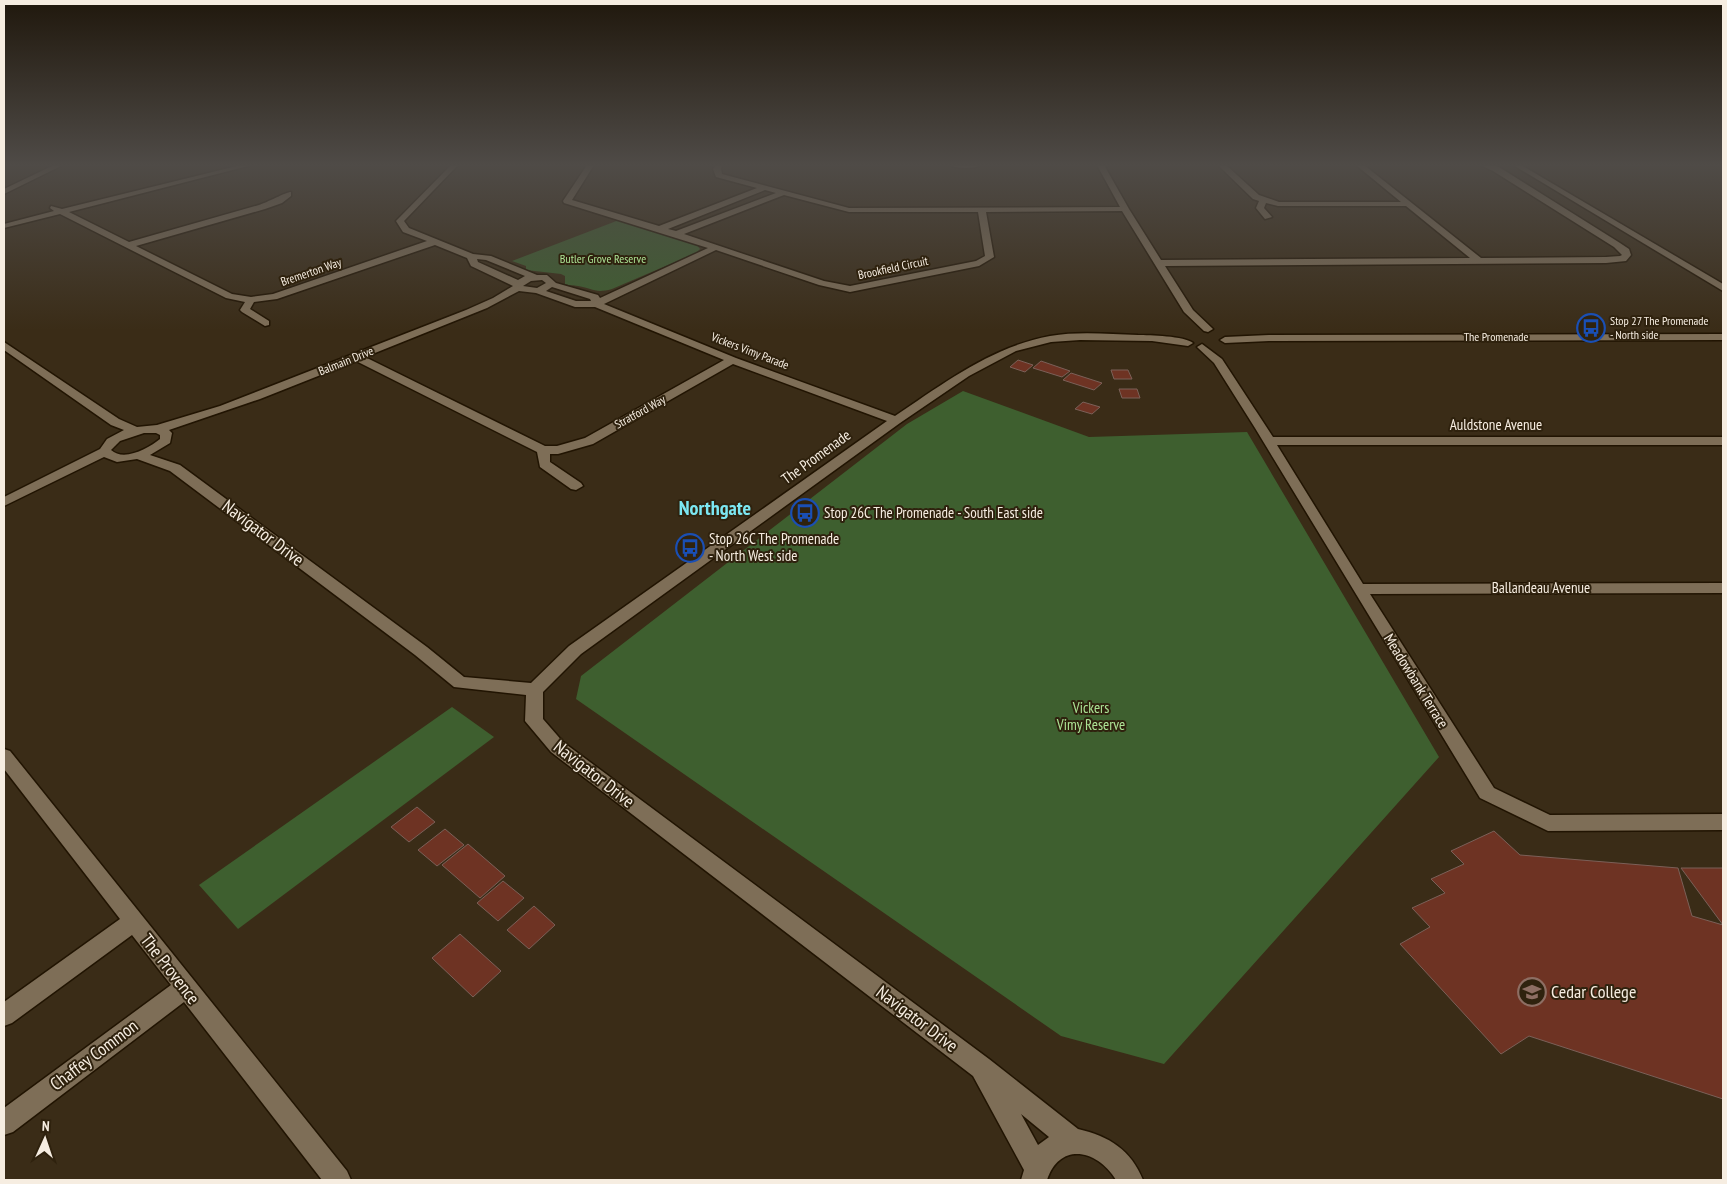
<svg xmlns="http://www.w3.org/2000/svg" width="1727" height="1184" viewBox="0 0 1727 1184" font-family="'PT Sans Narrow',sans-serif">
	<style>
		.green { fill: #3e5f2f }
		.building { fill: #6e3323; stroke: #7b6058 }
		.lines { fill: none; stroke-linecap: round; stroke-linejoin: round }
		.minor-casing { stroke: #211402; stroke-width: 3 }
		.secondary-casing { stroke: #211402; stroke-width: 3 }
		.minor { fill: #7e6e57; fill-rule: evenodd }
		.secondary { fill: #7e6e57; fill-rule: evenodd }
		.labels { text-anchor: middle; stroke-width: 4; stroke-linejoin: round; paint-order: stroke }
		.far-park-label { font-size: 12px; fill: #ace395; stroke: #2f220e }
		.far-street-label { font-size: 12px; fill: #f6ede1; stroke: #2f220e }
		.far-poi-label { font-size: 12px; fill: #f6ede1; stroke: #2f220e; text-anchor: start }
		.street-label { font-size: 15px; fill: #f6ede1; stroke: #2f220e }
		.poi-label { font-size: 15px; fill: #f6ede1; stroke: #2f220e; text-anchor: start }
		.park-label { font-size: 15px; fill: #ace395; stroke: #2f220e }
		.near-street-label { font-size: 18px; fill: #f6ede1; stroke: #2f220e }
		.near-poi-label { font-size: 18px; fill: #f6ede1; stroke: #2f220e; text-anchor: start }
		.district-label { font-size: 20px; font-weight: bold; fill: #7ce7f2; stroke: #2f220e }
	</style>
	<rect width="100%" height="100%" fill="#3a2c17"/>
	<g class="green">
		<path d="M619,220L696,244L700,249L696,253L612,289C594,294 593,288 578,286C573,285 570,286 565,284V276L561,274L526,270V266L512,261Z"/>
		<polygon points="963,391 1089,437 1247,432 1439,757 1164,1064 1061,1036 576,699 581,676 907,424"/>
		<polygon points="452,707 494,737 238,929 199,885"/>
	</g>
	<g class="building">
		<polygon points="1018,360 1033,365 1025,372 1010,367"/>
		<polygon points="1041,361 1070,371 1062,377 1033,368"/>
		<polygon points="1111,370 1128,370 1132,379 1114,379"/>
		<polygon points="1071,373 1102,383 1094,390 1063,380"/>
		<polygon points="1119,389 1137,389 1140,398 1122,398"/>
		<polygon points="1083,402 1100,407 1092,414 1075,409"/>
		<polygon points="417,807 435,822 409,842 391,827"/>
		<polygon points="445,829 464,845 437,866 418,850"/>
		<polygon points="1494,831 1520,855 1678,868 1692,916 1723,925 1723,1099 1529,1036 1501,1054 1400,944 1430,927 1412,908 1445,893 1431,879 1464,864 1451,851"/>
		<polygon points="468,844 505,876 480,898 442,865"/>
		<polygon points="1681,868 1723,868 1723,925"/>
		<polygon points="503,881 524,898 498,921 477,903"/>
		<polygon points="534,906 555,925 529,949 507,930"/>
		<polygon points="460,934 501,971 473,997 432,958"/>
	</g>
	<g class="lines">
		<defs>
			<g id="minor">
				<polygon points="54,165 63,165 4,194 4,189"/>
				<path d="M241,165H252L69,212L129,242L259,205C266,203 286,192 291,192V196L282,203L265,209L136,246L232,294L251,297L273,294L427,241L403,232L396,221L451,165H458L404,221L409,228L473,254L491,256L537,275H547L556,283L598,295L600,298L708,248L564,203L563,201L587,165H594L572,200L659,226L757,188L716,177L713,169L716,165H722L721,169L722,174L849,208L1120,207L1097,165H1104L1129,209L1161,260L1470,258L1406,206H1278L1266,203L1264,208L1272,217L1265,219L1256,208L1259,201L1253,199L1218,165H1226L1259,195L1279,202H1401L1356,165H1364L1481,258L1606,257L1620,256L1622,255L1614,247L1493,171L1480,165H1490L1499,167L1620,243L1629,249L1631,255L1626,261L1606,263L1165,266L1193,310L1213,329L1208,332L1204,331L1184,312L1122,211L986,212L994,257L979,266L850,292L819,285L716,250L604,304L736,358L895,416C944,383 991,347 1050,336C1078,331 1109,334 1138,335C1149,335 1185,336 1193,343L1188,346L1152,341L1080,340L1051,342L1016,351L969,376L900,423L581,654L543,692V719L563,742L989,1059L1078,1129C1109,1136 1131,1150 1143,1180H1116C1098,1150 1060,1141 1047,1180H1021L1024,1170L973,1076L551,752L525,721L526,695L454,687L415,655L170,471L137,459L117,462L104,457L4,506V497L100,449L107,439L124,430L111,425L4,350V342L119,419L137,427L157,425L220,406L466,310L493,298L513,286L471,266L467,258L435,245L277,299L254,302L250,309L269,321V325L265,326L242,312L240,310L245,302L226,298L60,214L4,228V224L54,211L50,208L51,206L62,209ZM765,190L776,193L676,231L668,229ZM784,195L849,212H978L985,256L976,261L850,286L824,281L684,234ZM477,259L486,260L525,276L518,280L478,262ZM542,280L546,283L537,288L523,286L531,281ZM552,287L590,299L591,301H576L546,291ZM519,291L536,293L575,307H595L724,360L585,438L557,446H545L365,357L487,308ZM356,361L537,452L540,467L571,489L576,490L583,486L581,483L550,462V454H558L593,444L733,364L887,421L569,646L531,683L464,677L427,647L180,465L150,455L170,443L172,433L169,430L260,399ZM144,433H156L160,435V439C149,448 124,462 111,450L120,441ZM1021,1114L1049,1137L1038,1145Z"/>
				<path d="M950,165H981C974,169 957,169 950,165Z"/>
				<polygon points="1723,334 1723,340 1269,341 1225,343 1220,340 1225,337 1269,335"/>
				<polygon points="1202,344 1222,359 1273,437 1723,437 1723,445 1277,445 1363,584 1723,583 1723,593 1370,594 1494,788 1550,815 1723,814 1723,830 1548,831 1480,798 1255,428 1214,363 1197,347"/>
				<polygon points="4,749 10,751 347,1171 351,1180 322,1180 184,1002 13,1132 4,1135 4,1108 171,985 132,935 12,1023 4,1026 4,1002 120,919 4,769"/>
			</g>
			<polygon id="secondary" points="1513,165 1521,165 1723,284 1723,291"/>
		</defs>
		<use href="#minor" class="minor-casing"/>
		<use href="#secondary" class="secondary-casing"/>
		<use href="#minor" class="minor"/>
		<use href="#secondary" class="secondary"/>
	</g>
	<linearGradient id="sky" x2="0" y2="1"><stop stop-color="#20180d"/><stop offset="0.5" stop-color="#4f4b47"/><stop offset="1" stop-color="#4f4b47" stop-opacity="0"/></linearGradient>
	<rect width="1727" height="330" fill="url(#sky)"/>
	<defs>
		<symbol id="bus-ring" viewBox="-11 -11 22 22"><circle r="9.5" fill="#2f220e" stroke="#1a4fb4" stroke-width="1.5"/><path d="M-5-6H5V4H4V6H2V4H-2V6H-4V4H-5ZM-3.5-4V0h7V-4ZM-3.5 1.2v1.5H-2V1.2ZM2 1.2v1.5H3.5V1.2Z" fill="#1a4fb4"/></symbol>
		<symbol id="school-ring" viewBox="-11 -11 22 22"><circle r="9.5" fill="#2f220e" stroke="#8d6e63" stroke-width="1.5"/><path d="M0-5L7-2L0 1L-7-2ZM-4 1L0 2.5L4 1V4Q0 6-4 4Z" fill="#8d6e63"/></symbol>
	</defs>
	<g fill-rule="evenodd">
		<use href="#bus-ring" x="1575" y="312" width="32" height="32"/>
		<use href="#bus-ring" x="789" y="497" width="32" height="32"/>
		<use href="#bus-ring" x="674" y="532" width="32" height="32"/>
		<use href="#school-ring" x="1516" y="976" width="32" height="32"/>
	</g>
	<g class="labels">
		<g class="far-park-label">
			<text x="603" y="263">Butler Grove Reserve</text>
		</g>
		<g class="far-street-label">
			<text transform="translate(893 268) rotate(-12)" y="4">Brookfield Circuit</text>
			<text transform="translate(311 272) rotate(-19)" y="4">Bremerton Way</text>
			<text x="1496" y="341">The Promenade</text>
			<text transform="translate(750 351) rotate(21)" y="4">Vickers Vimy Parade</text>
			<text transform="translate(346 361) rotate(-22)" y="4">Balmain Drive</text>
			<text transform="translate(640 412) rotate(-29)" y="4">Stratford Way</text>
		</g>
		<g class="far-poi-label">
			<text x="1610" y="325">Stop 27 The Promenade<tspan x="1610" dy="14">- North side</tspan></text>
		</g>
		<g class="street-label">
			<text x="1496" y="430">Auldstone Avenue</text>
			<text transform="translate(816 457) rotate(-36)" y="5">The Promenade</text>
			<text x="1541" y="593">Ballandeau Avenue</text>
			<text transform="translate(1416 681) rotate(58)" y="5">Meadowbank Terrace</text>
		</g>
		<g class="poi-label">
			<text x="824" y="518">Stop 26C The Promenade - South East side</text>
			<text x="709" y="544">Stop 26C The Promenade<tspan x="709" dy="17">- North West side</tspan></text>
		</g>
		<g class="park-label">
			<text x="1091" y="713">Vickers<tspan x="1091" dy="17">Vimy Reserve</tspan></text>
		</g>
		<g class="near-street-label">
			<text transform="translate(263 533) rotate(37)" y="6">Navigator Drive</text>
			<text transform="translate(594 774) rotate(38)" y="6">Navigator Drive</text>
			<text transform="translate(170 969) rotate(52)" y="6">The Provence</text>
			<text transform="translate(917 1019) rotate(37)" y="6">Navigator Drive</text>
			<text transform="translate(94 1055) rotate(-37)" y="6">Chaffey Common</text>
		</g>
		<g class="near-poi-label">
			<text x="1551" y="998">Cedar College</text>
		</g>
		<g class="district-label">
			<text x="715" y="515">Northgate</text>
		</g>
	</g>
	<rect width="1727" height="1184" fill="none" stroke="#f6ede1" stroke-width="10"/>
	<g transform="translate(45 1139) rotate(3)" stroke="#2f220e" stroke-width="4" paint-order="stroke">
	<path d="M0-4L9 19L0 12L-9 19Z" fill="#f6ede1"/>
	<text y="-8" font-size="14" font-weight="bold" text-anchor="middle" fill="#f6ede1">N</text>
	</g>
</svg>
